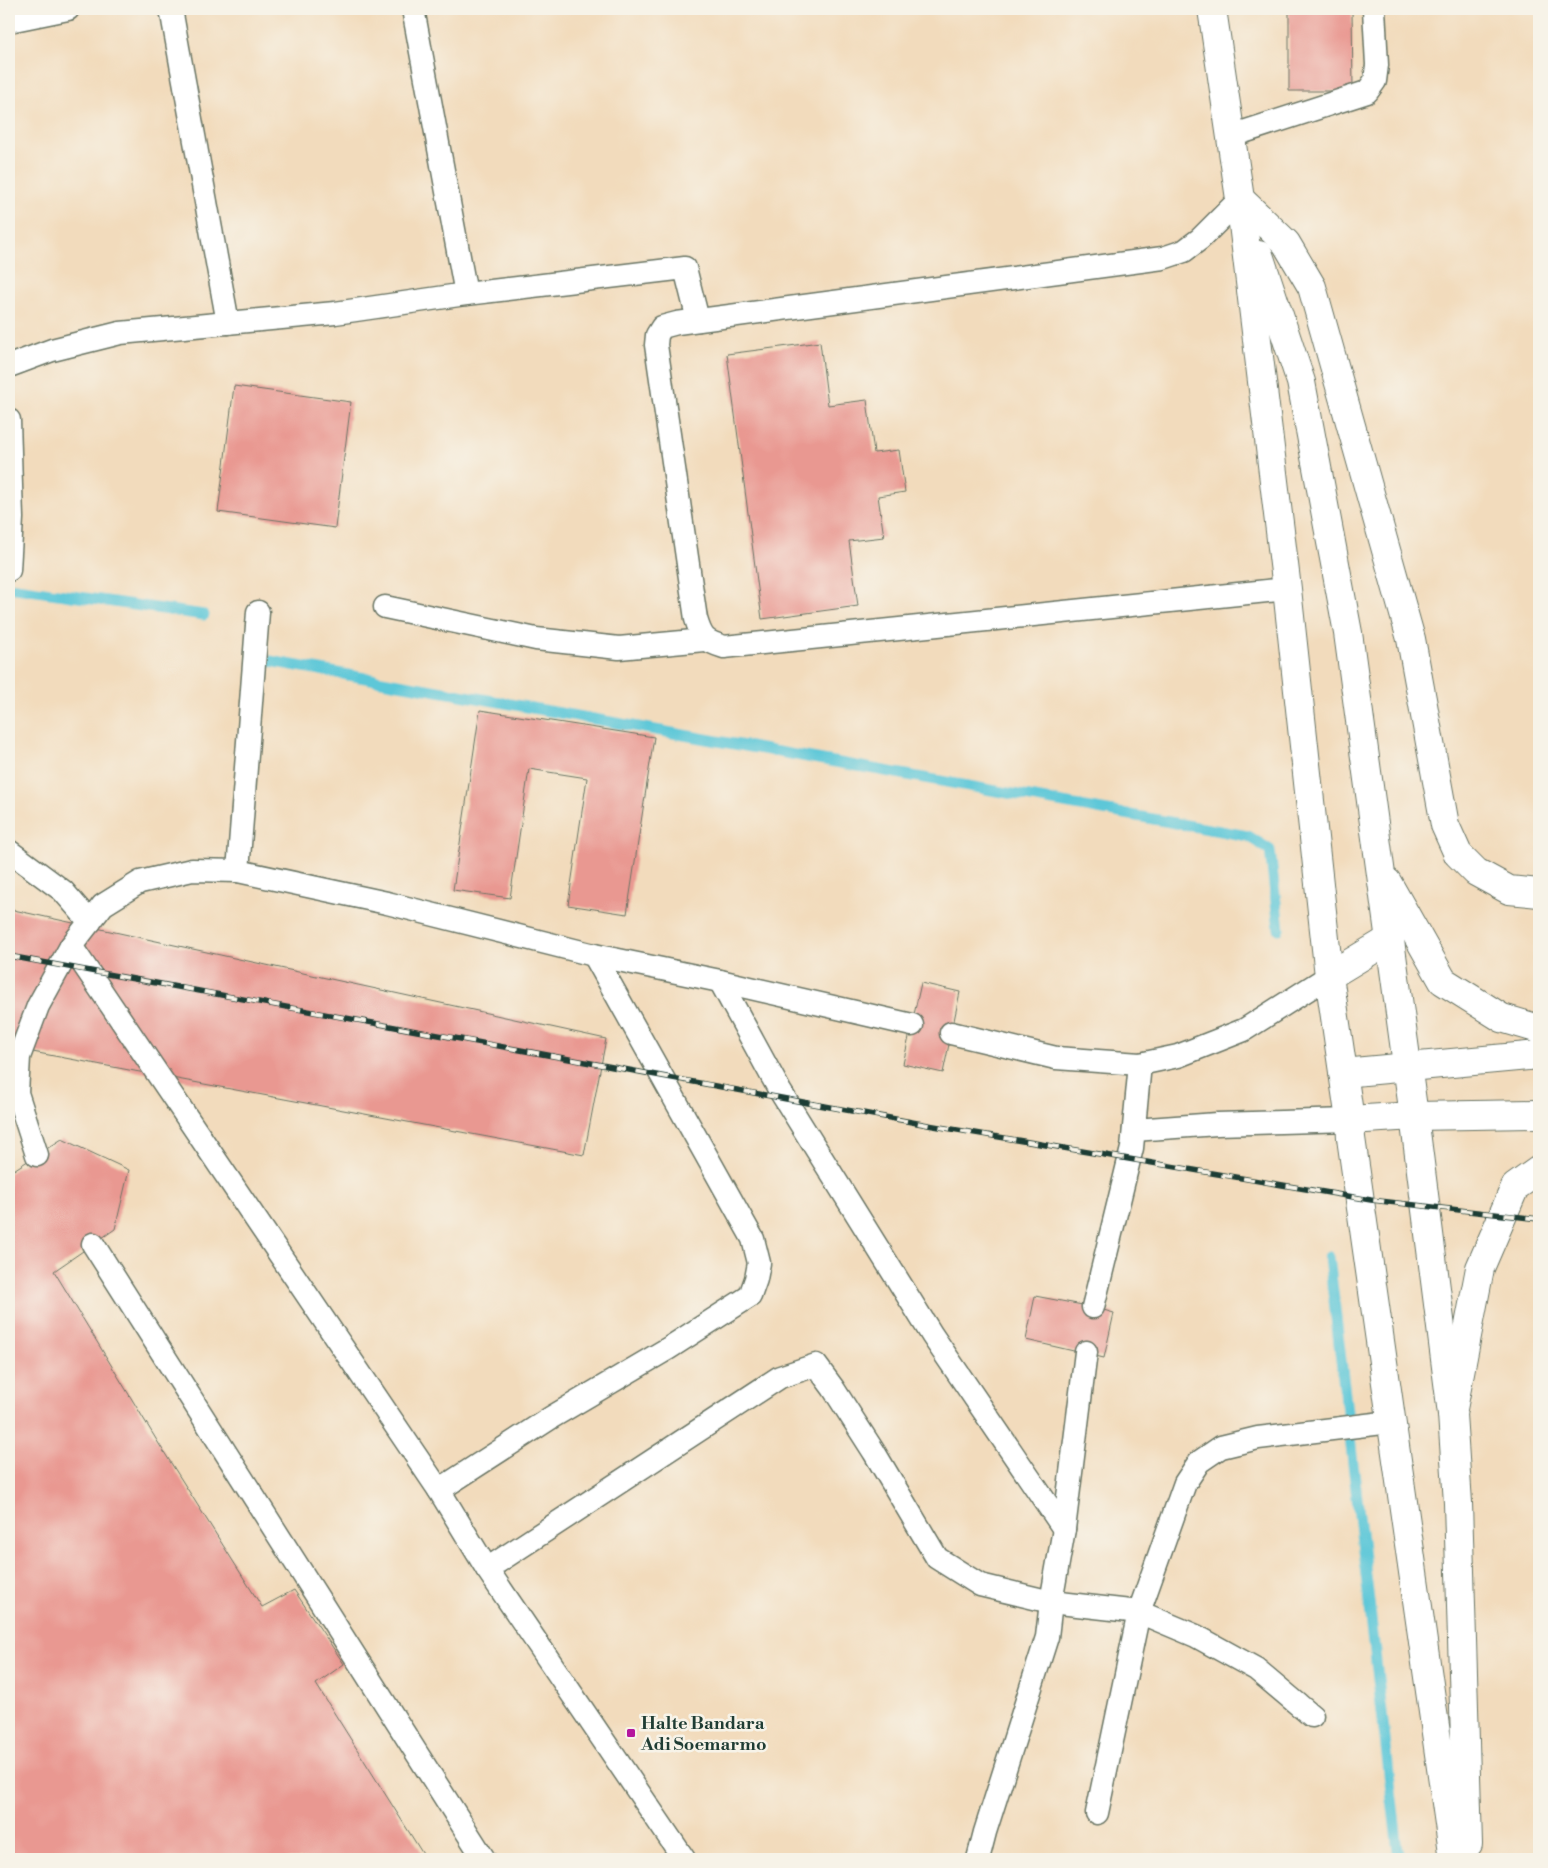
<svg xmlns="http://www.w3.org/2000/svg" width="1548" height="1868" viewBox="0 0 1548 1868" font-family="'Libre Bodoni',serif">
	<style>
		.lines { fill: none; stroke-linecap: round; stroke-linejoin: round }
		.stream { stroke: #5dc7d8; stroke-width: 11 }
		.building { fill: #e99891 }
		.lane-casing { stroke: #697464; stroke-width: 25 }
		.street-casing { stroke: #697464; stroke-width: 30 }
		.secondary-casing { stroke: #697464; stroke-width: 30 }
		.highway-casing { stroke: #697464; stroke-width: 30 }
		.lane { stroke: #fff; stroke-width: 22 }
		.street { stroke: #fff; stroke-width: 28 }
		.secondary { stroke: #fff; stroke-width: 28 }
		.highway { stroke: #fff; stroke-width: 28 }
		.rail-casing { stroke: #1f3d34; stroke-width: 5.5 }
		.rail { stroke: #f7f3e8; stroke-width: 4; stroke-dasharray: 11; stroke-linecap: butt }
		.poi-dot { fill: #b5179e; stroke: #f7f3e8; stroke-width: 2 }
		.labels { text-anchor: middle; stroke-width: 5; stroke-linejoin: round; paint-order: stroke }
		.poi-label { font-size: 18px; font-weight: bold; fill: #1f3d34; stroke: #f7f3e8; text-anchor: start }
	</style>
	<rect width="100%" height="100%" fill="#f7f3e8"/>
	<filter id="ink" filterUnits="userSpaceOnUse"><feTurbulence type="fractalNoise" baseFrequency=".02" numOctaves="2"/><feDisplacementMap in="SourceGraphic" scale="10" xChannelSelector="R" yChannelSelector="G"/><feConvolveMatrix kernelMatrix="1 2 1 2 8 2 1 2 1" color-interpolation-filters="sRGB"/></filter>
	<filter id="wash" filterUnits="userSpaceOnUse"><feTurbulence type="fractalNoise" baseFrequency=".0096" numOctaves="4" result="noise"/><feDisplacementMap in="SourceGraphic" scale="20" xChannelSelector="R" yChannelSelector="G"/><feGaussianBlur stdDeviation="1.12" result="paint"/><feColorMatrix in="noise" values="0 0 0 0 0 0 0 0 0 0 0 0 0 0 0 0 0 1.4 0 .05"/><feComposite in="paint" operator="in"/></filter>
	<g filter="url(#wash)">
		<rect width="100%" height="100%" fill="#f2dbbc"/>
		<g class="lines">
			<g class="stream">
				<polyline points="9,587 204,615"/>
				<polyline points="270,661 1248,836 1270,850 1279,929"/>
				<polyline points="1329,1257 1399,1859"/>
			</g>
		</g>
		<g id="blocks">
			<g class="building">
				<polygon points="1289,9 1352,9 1353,91 1289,91"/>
				<polygon points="820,342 828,405 867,400 874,453 899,450 905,492 878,496 884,537 849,541 858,606 762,619 727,354"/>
				<polygon points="234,386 351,402 335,528 218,512"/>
				<polygon points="480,710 654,737 627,914 568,905 587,778 529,769 510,898 453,890"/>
				<polygon points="9,909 606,1039 584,1155 22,1050 9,1060"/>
				<polygon points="921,983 960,992 943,1073 903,1064"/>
				<polygon points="62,1139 129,1170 115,1229 54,1271 159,1444 262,1607 294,1590 344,1664 316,1684 426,1859 9,1859 9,1173"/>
				<polygon points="1035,1296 1093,1307 1114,1313 1104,1358 1026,1340"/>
			</g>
		</g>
	</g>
	<g filter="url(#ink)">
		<use href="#blocks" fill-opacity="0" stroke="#697464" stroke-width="1"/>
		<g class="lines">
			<defs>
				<g id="lane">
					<polyline points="171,9 228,323"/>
					<polyline points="413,9 466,294"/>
					<polyline points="9,21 68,9"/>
					<polyline points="1231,136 1367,92 1375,81 1377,65 1374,9"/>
					<path d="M1240,199L1200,239L1184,251L1163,258L677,323L662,327L657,335L656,345L696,619C702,639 705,641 724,647L1287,589"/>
					<polyline points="9,366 52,350 120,333 335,313 466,294 685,268 698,320"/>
					<polyline points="9,420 12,518 9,570"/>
					<polyline points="385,607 536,639 619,648 704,640"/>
					<polyline points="9,851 63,891 90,922"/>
					<polyline points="238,871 258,612"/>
					<polyline points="71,946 439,1490 487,1569 684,1859"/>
					<polyline points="720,981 780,1091 932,1335 1064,1529"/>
					<polyline points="951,1033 1056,1058 1140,1064 1178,1056 1244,1030 1329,976"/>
					<polyline points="1134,1130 1217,1124 1350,1120"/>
					<polyline points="37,1155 17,1093 19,1057 38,1006 71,946 103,905 140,882 192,870 238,871 387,903 594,955 720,981 912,1025"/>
					<polyline points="93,1244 484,1859"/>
					<polyline points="1093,1307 1132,1148 1140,1064"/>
					<polyline points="439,1490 552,1417 669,1348 750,1296 756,1279 759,1263 753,1239 594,955"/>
					<polyline points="487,1569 780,1377 816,1365 833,1388 874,1452 937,1558 980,1585 1051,1602 1139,1612 1196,1636 1256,1669 1312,1716"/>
					<polyline points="1097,1813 1139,1612 1185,1483 1199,1462 1221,1447 1258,1438 1391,1422"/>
					<polyline points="978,1859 985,1832 1047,1637 1051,1602 1064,1529 1086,1352"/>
				</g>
				<polyline id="street" points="1240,199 1286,243 1312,287 1411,639 1445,825 1458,854 1476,872 1509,890 1539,893"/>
				<g id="secondary">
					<polyline points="1414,1116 1452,1414 1458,1503 1468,1844"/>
					<polyline points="1350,1120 1351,1138 1454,1859"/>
				</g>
				<g id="highway">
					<polyline points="1212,9 1240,199 1287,589 1329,976 1350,1120 1414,1116 1539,1114"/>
					<polyline points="1259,255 1301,382 1348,633 1414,1116"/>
					<polyline points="1387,882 1443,981 1502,1018 1539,1029"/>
					<polyline points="1329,976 1390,939"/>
					<polyline points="1343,1073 1539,1055"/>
					<polyline points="1452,1414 1480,1268 1515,1187 1539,1170"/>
				</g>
			</defs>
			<use href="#lane" class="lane-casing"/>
			<use href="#street" class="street-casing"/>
			<use href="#secondary" class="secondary-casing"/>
			<use href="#highway" class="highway-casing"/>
			<use href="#lane" class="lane"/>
			<use href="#street" class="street"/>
			<use href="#secondary" class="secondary"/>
			<use href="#highway" class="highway"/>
			<defs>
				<polyline id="rail" points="9,956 928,1125 1371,1200 1539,1219"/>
			</defs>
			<use href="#rail" class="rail-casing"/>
			<use href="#rail" class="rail"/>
		</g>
	</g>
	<rect class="poi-dot" x="626" y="1728" width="10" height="10" rx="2.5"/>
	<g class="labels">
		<g class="poi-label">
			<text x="641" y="1729">Halte Bandara<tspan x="641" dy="21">Adi Soemarmo</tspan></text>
		</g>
	</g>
	<rect width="1548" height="1868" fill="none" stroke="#f7f3e8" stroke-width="30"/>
</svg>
